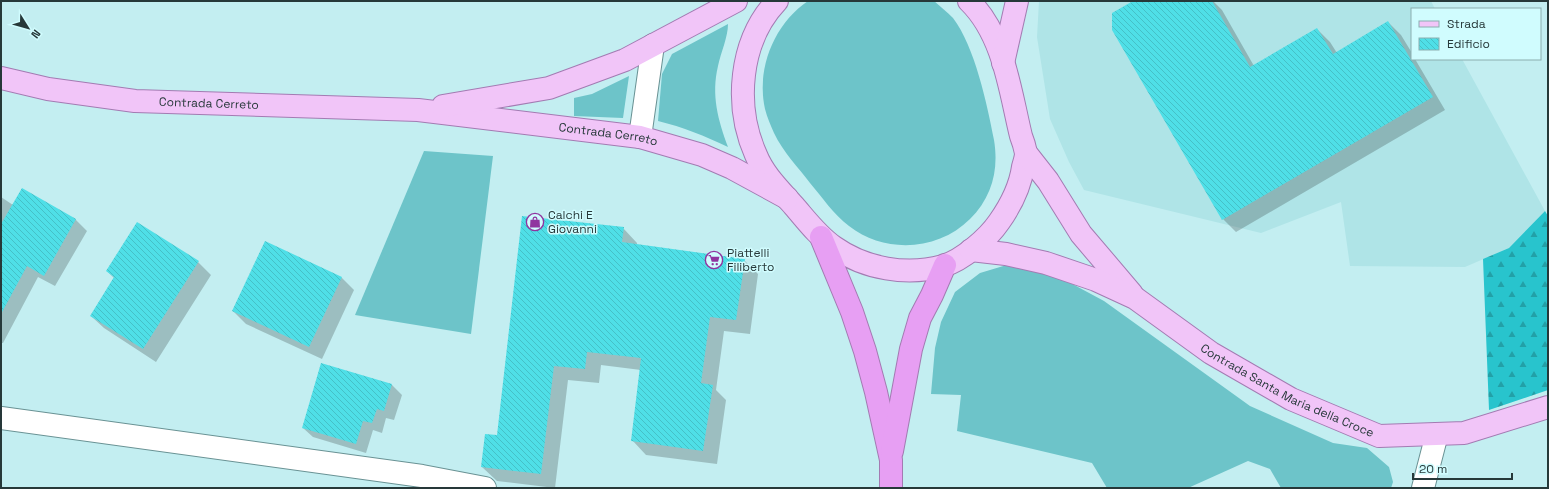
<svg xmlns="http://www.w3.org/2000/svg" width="1549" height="489" viewBox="0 0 1549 489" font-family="'Space Grotesk',sans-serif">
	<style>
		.built { fill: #afe4e7 }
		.grass { fill: #6dc4c9 }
		.forest { fill: url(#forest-firs) }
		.shadow { fill: #0003 }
		.building { fill: url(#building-back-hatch) }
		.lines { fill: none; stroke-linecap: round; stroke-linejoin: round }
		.minor-casing { stroke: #699294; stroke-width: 24 }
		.major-casing { stroke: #a37bb2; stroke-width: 24 }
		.highway-casing { stroke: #a37bb2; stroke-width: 24 }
		.minor { stroke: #fff; stroke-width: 22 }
		.major { stroke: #f1c5f8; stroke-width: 22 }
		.highway { stroke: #e79ff3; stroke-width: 22 }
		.labels { text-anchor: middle; stroke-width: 3; stroke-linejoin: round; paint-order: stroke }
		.street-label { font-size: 12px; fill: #263839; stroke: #d0fcfe }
		.poi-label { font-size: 12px; fill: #263839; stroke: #d0fcfe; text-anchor: start }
	</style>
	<defs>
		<pattern id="forest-firs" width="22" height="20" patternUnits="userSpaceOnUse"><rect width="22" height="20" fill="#28c4cd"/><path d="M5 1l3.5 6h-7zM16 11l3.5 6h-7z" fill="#22a0a7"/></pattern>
		<pattern id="building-back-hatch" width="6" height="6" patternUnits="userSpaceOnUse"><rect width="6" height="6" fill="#4fdfe7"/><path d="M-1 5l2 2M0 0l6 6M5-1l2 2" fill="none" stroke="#45c0c7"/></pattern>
	</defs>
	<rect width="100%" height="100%" fill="#c3eef1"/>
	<polygon class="built" points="1039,1 1431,1 1435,9 1412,9 1412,59 1462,59 1545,211 1509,248 1465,267 1350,266 1341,202 1261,233 1084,190 1069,162 1050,119 1037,37"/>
	<g class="grass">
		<path d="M808,1H934C940,6 947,12 953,18C975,47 987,104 994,140C999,170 992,197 970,219C938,251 885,254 849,226C834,215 822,197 810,183C798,167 783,152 774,133C771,126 767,117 765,109C756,69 774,24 808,1Z"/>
		<path d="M728,24C728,37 721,52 718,66C711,95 718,120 728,147C705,136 683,127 658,121L662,74L672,54Z"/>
		<polygon points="629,76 623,118 574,116 574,98 592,94"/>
		<polygon points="424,151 493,156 471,334 355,315"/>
		<polygon points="1010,264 1050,272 1104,301 1250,406 1333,443 1367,448 1389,467 1393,482 1391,488 1281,488 1270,469 1248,461 1188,488 1107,488 1092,463 957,431 961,395 931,394 935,348 941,322 955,292 980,273"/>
	</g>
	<polygon class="forest" points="1545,211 1548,216 1548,390 1489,410 1483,259 1509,248"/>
	<g class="shadow">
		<polygon points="1135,1 1213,1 1222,10 1254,66 1317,29 1330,42 1337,53 1388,22 1401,35 1412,53 1412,59 1415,59 1445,110 1236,232 1223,219"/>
		<polygon points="22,189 76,220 87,231 55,286 38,277 3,343 1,343 1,197 13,205"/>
		<polygon points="623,228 637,243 637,245 744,260 758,274 750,334 724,331 716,390 726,400 717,464 646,455 632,440 641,370 601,365 599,383 568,380 555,488 497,481 482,467 497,436"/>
		<polygon points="198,262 211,275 156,362 104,328 91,316 114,278 107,271"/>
		<polygon points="341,277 354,290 322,359 246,324 233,311"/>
		<polygon points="322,365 392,385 402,395 394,420 386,418 382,433 373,430 366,453 313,437 303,428"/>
	</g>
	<g class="building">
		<polygon points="1133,1 1212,1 1250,67 1317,28 1333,54 1388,21 1433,97 1222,220 1112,30 1112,13"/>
		<polygon points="22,188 76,219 44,276 27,266 1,314 1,224"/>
		<polygon points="522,216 624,227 622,242 745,259 736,320 710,317 701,383 713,385 703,451 631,441 641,358 587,352 585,369 554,366 541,474 481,467 485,434 497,435"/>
		<polygon points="137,222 199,261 143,349 90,316 114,277 106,271"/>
		<polygon points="265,241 342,277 309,347 232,311"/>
		<polygon points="321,363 392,384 384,411 377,409 372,423 363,421 356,444 302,428"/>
	</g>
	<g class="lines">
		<defs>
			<g id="minor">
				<polyline points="640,137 653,45"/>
				<polyline points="1,418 422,476 485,488"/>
				<polyline points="1423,488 1437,434"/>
			</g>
			<g id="major">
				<path d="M777,1C739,41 734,106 756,155C764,175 780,190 794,206C807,221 818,236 834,247C865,269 907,276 943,266C963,260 988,238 999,222C1011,205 1020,188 1023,167C1024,163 1026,158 1026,153C1025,148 1023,141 1021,136C1010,91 1004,35 969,1"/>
				<polyline points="1003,63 1017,1"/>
				<path id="s1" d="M1,78L48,89L135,101L418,110L640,137L702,155L732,168L787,198"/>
				<polyline points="443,106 549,88 625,60 736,1"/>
				<polyline points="1026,153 1048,181 1081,234 1132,294"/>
				<path id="s2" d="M971,250L1006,254L1046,263L1096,280L1135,298L1211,353L1291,399L1379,436L1464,433L1548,407"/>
			</g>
			<g id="highway">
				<polyline points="821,237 852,312 865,351 876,392 891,460 891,488"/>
				<polyline points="892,451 911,349 920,318 932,295 945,265"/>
			</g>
		</defs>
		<use href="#minor" class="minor-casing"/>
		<use href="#major" class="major-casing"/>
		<use href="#highway" class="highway-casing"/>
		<use href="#minor" class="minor"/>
		<use href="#major" class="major"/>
		<use href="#highway" class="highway"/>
	</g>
	<defs>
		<symbol id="shop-ring" viewBox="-11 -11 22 22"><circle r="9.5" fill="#d0fcfe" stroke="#90349f" stroke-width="1.5"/><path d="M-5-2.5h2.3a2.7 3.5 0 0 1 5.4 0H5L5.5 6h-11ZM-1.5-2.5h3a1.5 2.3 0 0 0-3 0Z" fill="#90349f"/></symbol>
		<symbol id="supermarket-ring" viewBox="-11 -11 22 22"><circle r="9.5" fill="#d0fcfe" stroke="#90349f" stroke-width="1.5"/><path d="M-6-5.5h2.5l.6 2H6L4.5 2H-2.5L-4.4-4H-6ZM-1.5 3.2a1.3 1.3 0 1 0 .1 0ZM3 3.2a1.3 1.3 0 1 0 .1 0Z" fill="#90349f"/></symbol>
	</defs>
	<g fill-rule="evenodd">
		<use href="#shop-ring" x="525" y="212" width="20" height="20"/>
		<use href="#supermarket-ring" x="704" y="250" width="20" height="20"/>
	</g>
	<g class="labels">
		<g class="street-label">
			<text dy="4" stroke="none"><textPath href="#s1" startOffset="210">Contrada Cerreto</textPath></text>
			<text dy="4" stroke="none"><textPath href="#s1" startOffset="611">Contrada Cerreto</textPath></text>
			<text dy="4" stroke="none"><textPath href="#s2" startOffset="351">Contrada Santa Maria della Croce</textPath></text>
		</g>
		<g class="poi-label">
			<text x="548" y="219">Calchi E<tspan x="548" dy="14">Giovanni</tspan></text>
			<text x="727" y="257">Piattelli<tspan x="727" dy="14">Filiberto</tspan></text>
		</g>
	</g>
	<rect width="1549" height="489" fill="none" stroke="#263839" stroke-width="4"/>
	<rect x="1411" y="8" width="130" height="52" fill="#d0fcfe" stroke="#8caeaf"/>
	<rect x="1419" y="21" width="20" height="6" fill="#f1c5f8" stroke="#8caeaf"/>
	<text x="1447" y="28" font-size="12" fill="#263839">Strada</text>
	<rect x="1419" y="38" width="20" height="12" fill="url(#building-back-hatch)" stroke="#8caeaf"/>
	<text x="1447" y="48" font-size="12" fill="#263839">Edificio</text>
	<g transform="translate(28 28) rotate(127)" stroke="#d0fcfe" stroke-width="3" paint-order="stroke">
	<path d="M0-3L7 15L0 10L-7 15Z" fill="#263839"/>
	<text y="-6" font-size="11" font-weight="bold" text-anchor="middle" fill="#263839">N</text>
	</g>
	<path d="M1413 473v6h99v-6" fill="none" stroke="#263839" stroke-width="2"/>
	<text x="1419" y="473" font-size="12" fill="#263839" stroke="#d0fcfe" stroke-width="3" paint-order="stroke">20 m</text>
</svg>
